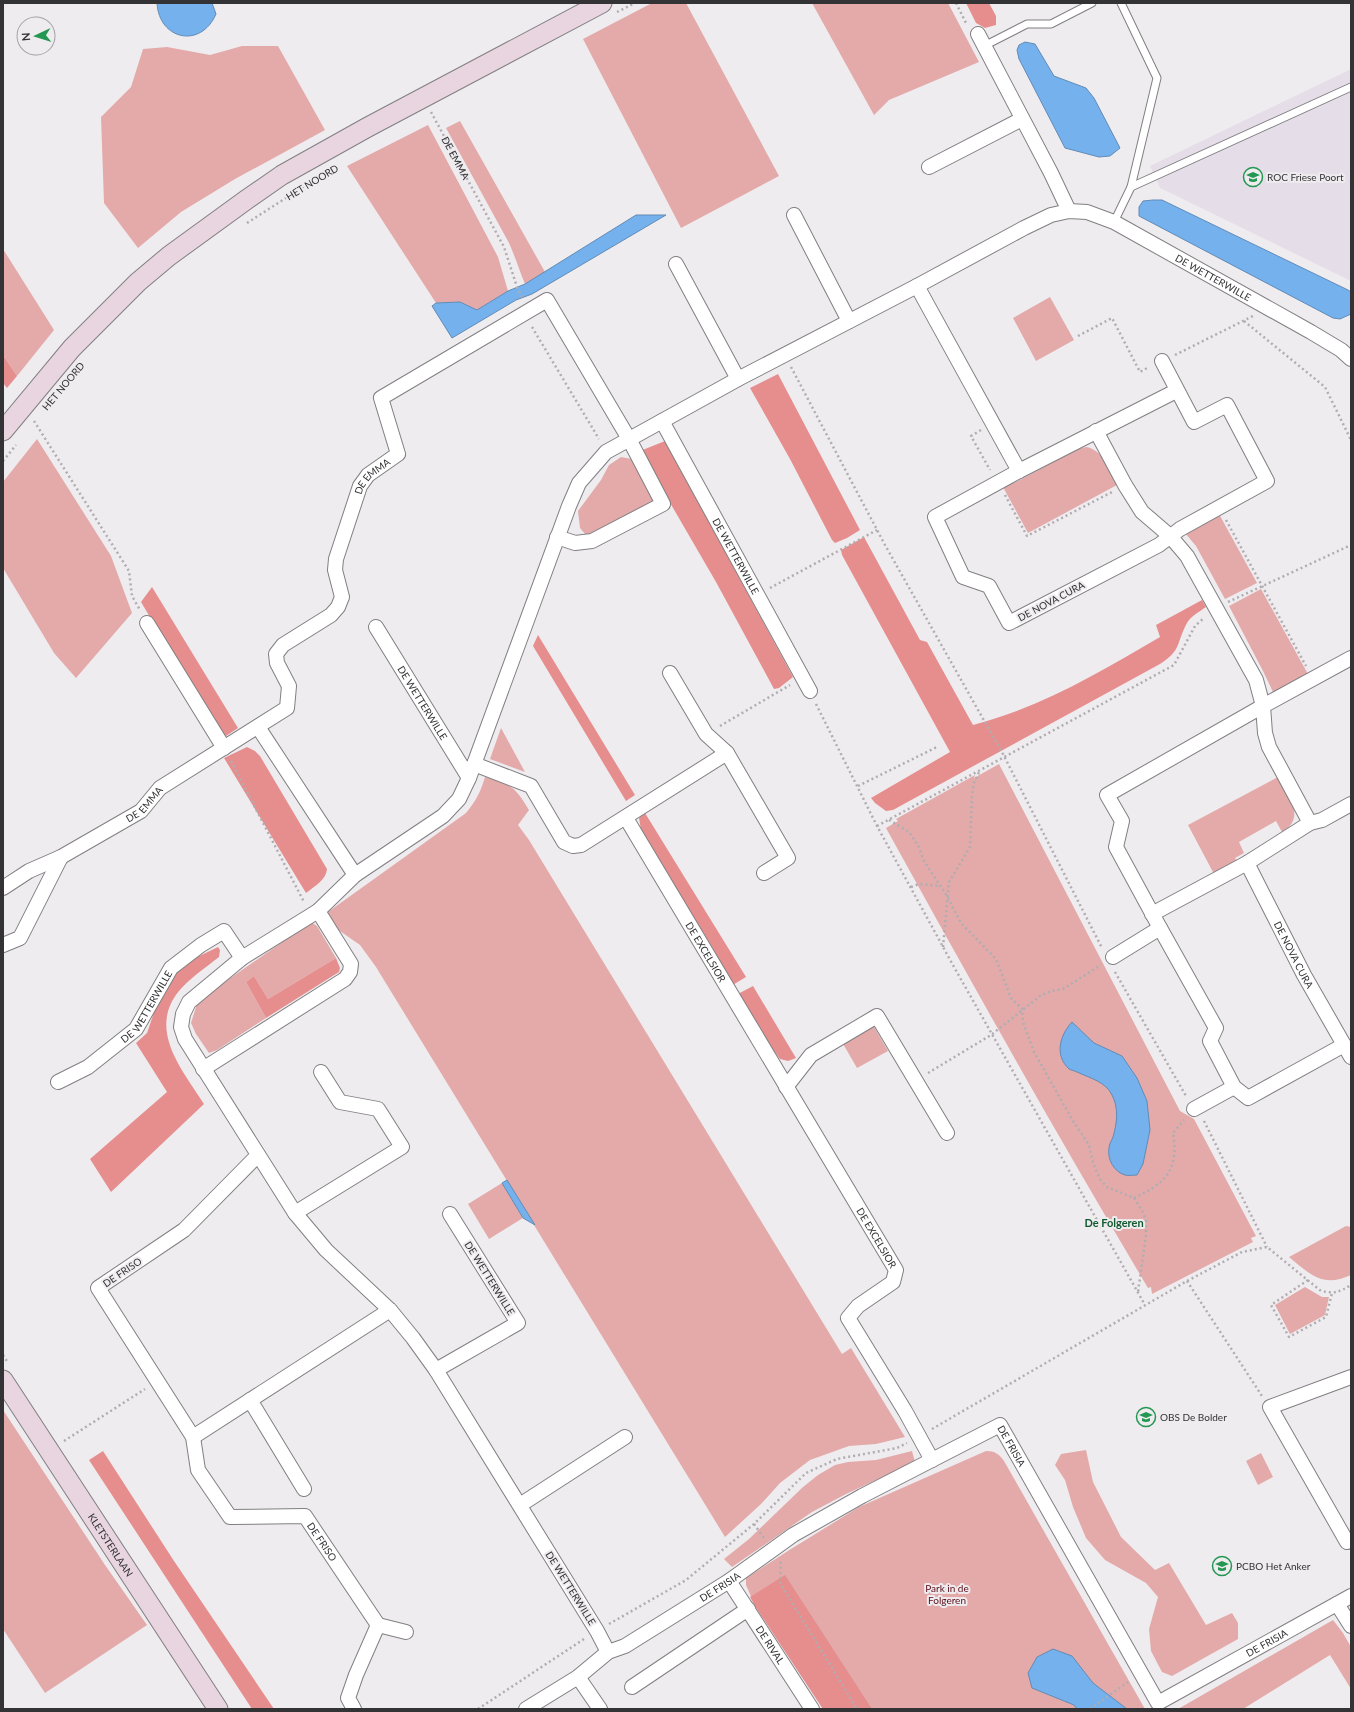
<svg xmlns="http://www.w3.org/2000/svg" width="1354" height="1712" viewBox="0 0 1354 1712" font-family="Lato,sans-serif">
	<style>
		.built { fill: #e5dee9 }
		.green { fill: #e3aaa9 }
		.forest { fill: #e68e8e }
		.water { fill: #75b1ed; stroke: #618bb6 }
		.lines { fill: none; stroke-linecap: round; stroke-linejoin: round }
		.lane-casing { stroke: #817f82; stroke-width: 9 }
		.street-casing { stroke: #817f82; stroke-width: 16 }
		.secondary-casing { stroke: #817f82; stroke-width: 21 }
		.path { stroke: #b0adb1; stroke-width: 2.5; stroke-dasharray: 2 3; stroke-linecap: butt }
		.lane { stroke: #fff; stroke-width: 7 }
		.street { stroke: #fff; stroke-width: 14 }
		.secondary { stroke: #e8d5df; stroke-width: 19 }
		.labels { text-anchor: middle; stroke-width: 4; stroke-linejoin: round; paint-order: stroke }
		.street-label { font-size: 10px; fill: #333234; stroke: #efecf0 }
		.poi-label { font-size: 10px; fill: #333234; stroke: #efecf0; text-anchor: start }
		.park-label { font-size: 10px; fill: #5a0c17; stroke: #efecf0 }
		.neighbourhood-label { font-size: 11px; font-weight: bold; fill: #125b30; stroke: #efecf0 }
	</style>
	<rect width="100%" height="100%" fill="#efecf0"/>
	<polygon class="built" points="1351,69 1351,281 1160,188 1150,166"/>
	<g class="green">
		<polygon points="652,3 686,3 779,176 681,228 583,39"/>
		<polygon points="812,3 948,3 979,62 889,100 874,115"/>
		<polygon points="242,46 278,46 325,130 235,179 181,212 138,248 104,203 101,117 131,87 143,49 167,47 210,55"/>
		<path d="M460,121L545,272L525,284C519,270 515,256 509,243L446,128Z"/>
		<polygon points="428,125 498,257 508,291 477,310 460,302 436,303 347,166"/>
		<polygon points="3,249 54,330 17,376 3,355"/>
		<polygon points="1050,297 1074,340 1036,361 1013,318"/>
		<polygon points="37,439 111,556 132,613 76,678 54,653 3,568 3,482"/>
		<path d="M1086,447C1103,449 1110,472 1117,485L1028,533L1003,487L1012,481L1014,483L1078,449Z"/>
		<polygon points="621,457 632,459 654,501 595,534 586,535 580,528 578,511 601,480 609,465"/>
		<polygon points="1219,514 1257,583 1225,599 1196,546 1185,533"/>
		<polygon points="1261,589 1309,676 1274,694 1263,671 1229,606"/>
		<polygon points="501,728 525,772 490,759"/>
		<path d="M999,764L1180,1111L1194,1119L1256,1236L1251,1238L1253,1242L1152,1294L1151,1287L1148,1288C1058,1137 971,982 886,828L898,821L896,819L975,775L974,778Z"/>
		<path d="M485,777C511,785 514,785 529,810L518,825L529,840L842,1354L851,1348L905,1437L876,1444L849,1446L810,1460L780,1483L761,1504L725,1537L376,967L360,945L337,929L328,912L466,813C476,801 481,791 485,777Z"/>
		<path d="M1278,777C1288,796 1307,817 1282,832L1276,821L1239,842L1244,853L1235,858L1237,861L1214,874L1188,825Z"/>
		<polygon points="311,922 317,926 336,958 268,999 254,976 246,982 266,1018 217,1050 209,1053 196,1034 191,1023 197,1004 206,995"/>
		<polygon points="873,1025 888,1051 857,1068 842,1042"/>
		<polygon points="502,1183 523,1218 489,1239 468,1204"/>
		<path d="M1346,1226L1351,1227V1275C1323,1288 1311,1275 1289,1257Z"/>
		<polygon points="1305,1287 1322,1297 1329,1297 1325,1315 1290,1334 1275,1305"/>
		<polygon points="3,1410 105,1565 147,1625 45,1693 3,1629"/>
		<polygon points="1086,1450 1093,1482 1121,1537 1155,1570 1169,1563 1206,1625 1232,1613 1238,1623 1238,1639 1172,1676 1162,1672 1151,1651 1149,1629 1158,1597 1146,1583 1105,1560 1086,1538 1073,1507 1065,1480 1055,1465 1061,1454"/>
		<polygon points="912,1451 915,1462 846,1494 812,1512 732,1567 724,1559 749,1539 803,1487 818,1475 835,1465 848,1462 876,1460"/>
		<path d="M986,1451C995,1451 999,1454 1004,1461L1145,1709H823L755,1606L746,1585V1578L791,1549L859,1507Z"/>
		<polygon points="1261,1453 1273,1477 1258,1485 1246,1461"/>
		<polygon points="1333,1620 1343,1633 1351,1647 1351,1689 1330,1655 1243,1709 1178,1709"/>
	</g>
	<g class="forest">
		<polygon points="966,3 989,3 996,16 996,25 985,28 976,23"/>
		<polygon points="3,355 17,376 7,388 3,383"/>
		<polygon points="778,374 860,530 847,538 835,543 832,540 790,459 750,388"/>
		<polygon points="665,441 793,677 779,688 774,689 716,582 640,451"/>
		<path d="M864,537L920,640L927,642L973,725C1040,708 1100,672 1160,637L1156,625L1202,600L1206,607C1199,612 1191,616 1187,623C1176,643 1182,650 1160,664L893,810L886,811L875,803L871,798L950,752L842,555L841,550Z"/>
		<polygon points="152,587 238,728 226,736 220,733 215,726 141,602"/>
		<polygon points="538,635 635,795 626,801 533,646"/>
		<path d="M247,747L255,751L260,756L327,869C326,880 315,886 306,893L224,758Z"/>
		<polygon points="645,813 746,977 731,986 714,950 641,830 639,818"/>
		<path d="M218,947L220,950L219,957C205,968 190,978 179,991C147,1030 183,1071 204,1104L111,1192L90,1159L167,1092L136,1043L147,1033L161,992L170,978L191,960Z"/>
		<polygon points="336,958 340,968 339,972 266,1018 246,982 254,976 268,999"/>
		<polygon points="753,986 796,1058 788,1061 780,1059 747,1014 736,995"/>
		<polygon points="103,1451 174,1561 274,1709 252,1709 89,1460"/>
		<polygon points="785,1575 872,1709 823,1709 755,1606 750,1597"/>
	</g>
	<g class="water">
		<path d="M157,3H212L216,14C201,49 159,40 157,3Z"/>
		<polygon points="1025,42 1035,44 1054,76 1086,88 1094,98 1120,148 1110,156 1099,157 1065,148 1019,59 1017,50 1019,45"/>
		<polygon points="1153,200 1162,200 1348,290 1351,292 1351,314 1340,319 1333,318 1139,216 1139,207 1143,201"/>
		<polygon points="636,215 666,215 532,294 516,300 452,338 432,306 436,303 460,302 477,310 508,291 525,284"/>
		<path d="M1072,1022L1094,1043L1122,1056L1137,1078L1147,1101L1150,1130L1143,1164L1137,1175C1133,1175 1128,1176 1125,1175C1114,1172 1107,1159 1109,1148C1109,1144 1112,1140 1113,1137C1117,1123 1119,1108 1112,1095C1106,1082 1090,1078 1077,1072C1075,1071 1071,1070 1069,1069C1054,1055 1060,1035 1072,1022Z"/>
		<polygon points="507,1180 535,1225 523,1218 502,1183"/>
		<polygon points="1053,1649 1072,1656 1093,1683 1127,1709 1077,1709 1074,1705 1032,1688 1028,1673 1037,1657"/>
	</g>
	<g class="lines">
		<defs>
			<g id="lane">
				<polyline points="1121,3 1157,78 1131,187"/>
				<polyline points="984,46 1027,24 1051,24 1092,3"/>
				<polyline points="1114,222 1131,187 1351,87"/>
			</g>
			<g id="street">
				<polyline points="978,34 1051,173 1069,211"/>
				<polyline points="929,167 1022,119"/>
				<polyline points="794,215 849,321"/>
				<path id="s2" d="M676,264L738,379L917,286L1024,228L1051,215L1069,211L1087,212L1114,222L1311,332L1341,350L1351,359"/>
				<polyline points="917,286 1019,471"/>
				<polyline points="1162,361 1194,422 1227,405 1267,481 1180,529 1159,545 1009,623 989,586 963,577 935,517 1019,471 1176,391"/>
				<path id="s3" d="M662,421L810,691"/>
				<polyline points="1096,431 1125,485 1142,512 1170,536 1187,556 1256,680 1263,706 1265,733 1269,747 1310,823"/>
				<polyline points="147,623 224,748"/>
				<path id="s4" d="M376,627L469,778"/>
				<polyline points="670,673 706,734 727,753 788,858 764,873"/>
				<polyline points="258,727 355,875"/>
				<polyline points="474,764 531,786 564,842 573,846 581,845 727,753"/>
				<path id="s5" d="M626,818L896,1270L893,1282L858,1306L848,1318L905,1411L932,1460"/>
				<path id="s6" d="M1247,863L1304,975L1351,1057"/>
				<path id="s7" d="M3,888L29,871L61,857L141,811L160,788L287,708L289,686L277,663L276,654L283,645L331,615L338,607L342,597L335,570L336,559L360,486L368,475L398,454L381,398L547,300L629,439L663,504L592,541L575,543L557,537"/>
				<polyline points="1152,914 1247,863 1310,823 1322,820 1351,804"/>
				<polyline points="1160,928 1116,847 1122,821 1107,795 1263,706 1351,658"/>
				<polyline points="3,945 20,938 61,857"/>
				<polyline points="1113,957 1160,928 1216,1028 1210,1041 1234,1087 1248,1098 1344,1045"/>
				<polyline points="203,1069 345,979 350,972 351,964 318,911"/>
				<path id="s8" d="M58,1082L88,1067L136,1029L171,968L201,945L224,931L242,958"/>
				<polyline points="786,1087 811,1055 877,1016 947,1133"/>
				<polyline points="1194,1109 1234,1087"/>
				<path id="s9" d="M258,1155L184,1230L98,1288L193,1437L198,1470L230,1517L305,1516L378,1625L356,1675L348,1698L354,1709"/>
				<polyline points="295,1213 402,1147 378,1109 340,1102 321,1072"/>
				<polyline points="436,1370 518,1323 450,1214"/>
				<polyline points="1351,1377 1270,1407 1347,1542 1351,1540"/>
				<polyline points="250,1400 304,1489"/>
				<polyline points="193,1437 390,1310"/>
				<polyline points="520,1505 625,1437"/>
				<path id="s10" d="M729,1581L812,1709"/>
				<polyline points="1337,1604 1351,1626"/>
				<polyline points="378,1625 406,1632"/>
				<polyline points="608,1652 597,1631 436,1370 413,1338 390,1310 326,1250 295,1213 185,1039 181,1027 183,1014 189,1002 242,958 318,911 355,875 443,816 459,799 469,778 569,506 579,483 606,452 738,379"/>
				<polyline points="578,1677 600,1709"/>
				<polyline points="632,1687 748,1609"/>
				<path id="s11" d="M526,1709L578,1677L608,1652L625,1646L729,1581L793,1535L862,1496L1000,1425L1158,1703L1351,1596"/>
			</g>
			<g id="secondary">
				<polyline points="3,431 72,348 138,282 169,256 246,200 282,175 368,127 602,3"/>
				<path id="s12" d="M3,1380L218,1709"/>
			</g>
		</defs>
		<use href="#lane" class="lane-casing"/>
		<use href="#street" class="street-casing"/>
		<use href="#secondary" class="secondary-casing"/>
		<g class="path">
			<polyline points="956,3 967,25"/>
			<polyline points="617,12 635,3"/>
			<path id="s1" d="M431,112L504,247L517,287L522,297"/>
			<polyline points="247,223 314,180"/>
			<polyline points="1244,321 1325,387 1351,440"/>
			<polyline points="532,327 599,439"/>
			<polyline points="1078,336 1112,318 1140,372 1149,367"/>
			<polyline points="1175,355 1253,316"/>
			<polyline points="791,367 885,545 1004,756 1102,948"/>
			<polyline points="34,421 129,571 132,596 140,610"/>
			<polyline points="981,430 971,436 990,470"/>
			<polyline points="3,461 16,445"/>
			<polyline points="1005,495 1027,536 1112,492"/>
			<polyline points="1226,520 1306,666"/>
			<polyline points="770,588 877,530"/>
			<polyline points="1228,602 1351,545"/>
			<polyline points="816,704 877,826 954,967 1145,1305"/>
			<polyline points="720,726 790,685"/>
			<polyline points="231,761 304,902"/>
			<polyline points="858,786 937,747"/>
			<polyline points="889,820 909,832 918,845 924,861 947,896 961,923 996,959 1011,998 1022,1009 1023,1022 1034,1052 1073,1121 1089,1145 1093,1163 1100,1179 1107,1187 1134,1198 1142,1210 1146,1220 1146,1235 1138,1292"/>
			<polyline points="877,826 1174,665 1195,626 1204,618"/>
			<polyline points="911,887 919,884 940,886"/>
			<polyline points="943,947 949,882 970,847 972,796 974,783 980,770"/>
			<polyline points="1115,972 1186,1096"/>
			<polyline points="928,1073 991,1035 1040,996 1051,991 1063,989 1101,965"/>
			<polyline points="1204,1121 1267,1247"/>
			<path d="M1134,1198C1153,1189 1172,1179 1174,1155C1175,1148 1174,1140 1173,1133L1184,1120"/>
			<polyline points="1308,1280 1271,1305 1289,1337 1326,1317 1332,1293"/>
			<polyline points="1187,1281 1262,1396"/>
			<polyline points="3,1355 8,1363"/>
			<path d="M932,1429L1187,1281L1242,1252L1267,1247L1321,1291C1335,1294 1339,1292 1351,1285"/>
			<polyline points="64,1441 145,1389"/>
			<polyline points="754,1524 764,1538"/>
			<polyline points="780,1562 781,1564 780,1583 857,1709"/>
			<polyline points="609,1624 686,1580 754,1524 806,1473 837,1459 897,1448 907,1443"/>
			<polyline points="478,1709 584,1639"/>
			<polyline points="1090,1709 1128,1682"/>
		</g>
		<use href="#lane" class="lane"/>
		<use href="#street" class="street"/>
		<use href="#secondary" class="secondary"/>
	</g>
	<defs>
		<symbol id="university-ring" viewBox="-11 -11 22 22"><circle r="9.5" fill="#efecf0" stroke="#249752" stroke-width="1.5"/><path d="M0-5L7-2L0 1L-7-2ZM-4 1L0 2.5L4 1V4Q0 6-4 4Z" fill="#249752"/></symbol>
		<symbol id="school-ring" viewBox="-11 -11 22 22"><circle r="9.5" fill="#efecf0" stroke="#249752" stroke-width="1.5"/><path d="M0-5L7-2L0 1L-7-2ZM-4 1L0 2.5L4 1V4Q0 6-4 4Z" fill="#249752"/></symbol>
	</defs>
	<g fill-rule="evenodd">
		<use href="#university-ring" x="1242" y="166" width="22" height="22"/>
		<use href="#school-ring" x="1135" y="1406" width="22" height="22"/>
		<use href="#school-ring" x="1211" y="1555" width="22" height="22"/>
	</g>
	<g class="labels">
		<g class="street-label">
			<text dy="4" stroke="none"><textPath href="#s1" startOffset="52">DE EMMA</textPath></text>
			<text transform="translate(312 182) rotate(-31)" y="4">HET NOORD</text>
			<text dy="4" stroke="none"><textPath href="#s2" startOffset="663">DE WETTERWILLE</textPath></text>
			<text transform="translate(63 386) rotate(-50)" y="4">HET NOORD</text>
			<text dy="4" stroke="none"><textPath href="#s7" startOffset="616">DE EMMA</textPath></text>
			<text dy="4" stroke="none"><textPath href="#s3" startOffset="154">DE WETTERWILLE</textPath></text>
			<text transform="translate(1051 601) rotate(-28)" y="4">DE NOVA CURA</text>
			<text dy="4" stroke="none"><textPath href="#s4" startOffset="89">DE WETTERWILLE</textPath></text>
			<text dy="4" stroke="none"><textPath href="#s7" startOffset="165">DE EMMA</textPath></text>
			<text dy="4" stroke="none"><textPath href="#s5" startOffset="156">DE EXCELSIOR</textPath></text>
			<text dy="4" stroke="none"><textPath href="#s6" startOffset="103">DE NOVA CURA</textPath></text>
			<text dy="4" stroke="none"><textPath href="#s8" startOffset="119">DE WETTERWILLE</textPath></text>
			<text dy="4" stroke="none"><textPath href="#s5" startOffset="489">DE EXCELSIOR</textPath></text>
			<text transform="translate(122 1272) rotate(-34)" y="4">DE FRISO</text>
			<text transform="translate(490 1278) rotate(58)" y="4">DE WETTERWILLE</text>
			<text dy="4" stroke="none"><textPath href="#s11" startOffset="578">DE FRISIA</textPath></text>
			<text dy="4" stroke="none"><textPath href="#s9" startOffset="582">DE FRISO</textPath></text>
			<text dy="4" stroke="none"><textPath href="#s12" startOffset="197">KLETSTERLAAN</textPath></text>
			<text dy="4" stroke="none"><textPath href="#s11" startOffset="230">DE FRISIA</textPath></text>
			<text transform="translate(571 1588) rotate(58)" y="4">DE WETTERWILLE</text>
			<text dy="4" stroke="none"><textPath href="#s11" startOffset="998">DE FRISIA</textPath></text>
			<text dy="4" stroke="none"><textPath href="#s10" startOffset="76">DE RIVAL</textPath></text>
		</g>
		<g class="poi-label">
			<text x="1267" y="181">ROC Friese Poort</text>
			<text x="1160" y="1421">OBS De Bolder</text>
			<text x="1236" y="1570">PCBO Het Anker</text>
		</g>
		<g class="park-label">
			<text x="947" y="1592">Park in de<tspan x="947" dy="12">Folgeren</tspan></text>
		</g>
		<g class="neighbourhood-label">
			<text x="1114" y="1227">De Folgeren</text>
		</g>
	</g>
	<rect width="1354" height="1712" fill="none" stroke="#333234" stroke-width="8"/>
	<g transform="translate(36 36) rotate(266)"><circle r="19" fill="#efecf0" stroke="#a4a2a5"/>
	<path d="M0-3L7 15L0 10L-7 15Z" fill="#249752"/>
	<text y="-6" font-size="11" font-weight="bold" text-anchor="middle" fill="#333234">N</text>
	</g>
</svg>
